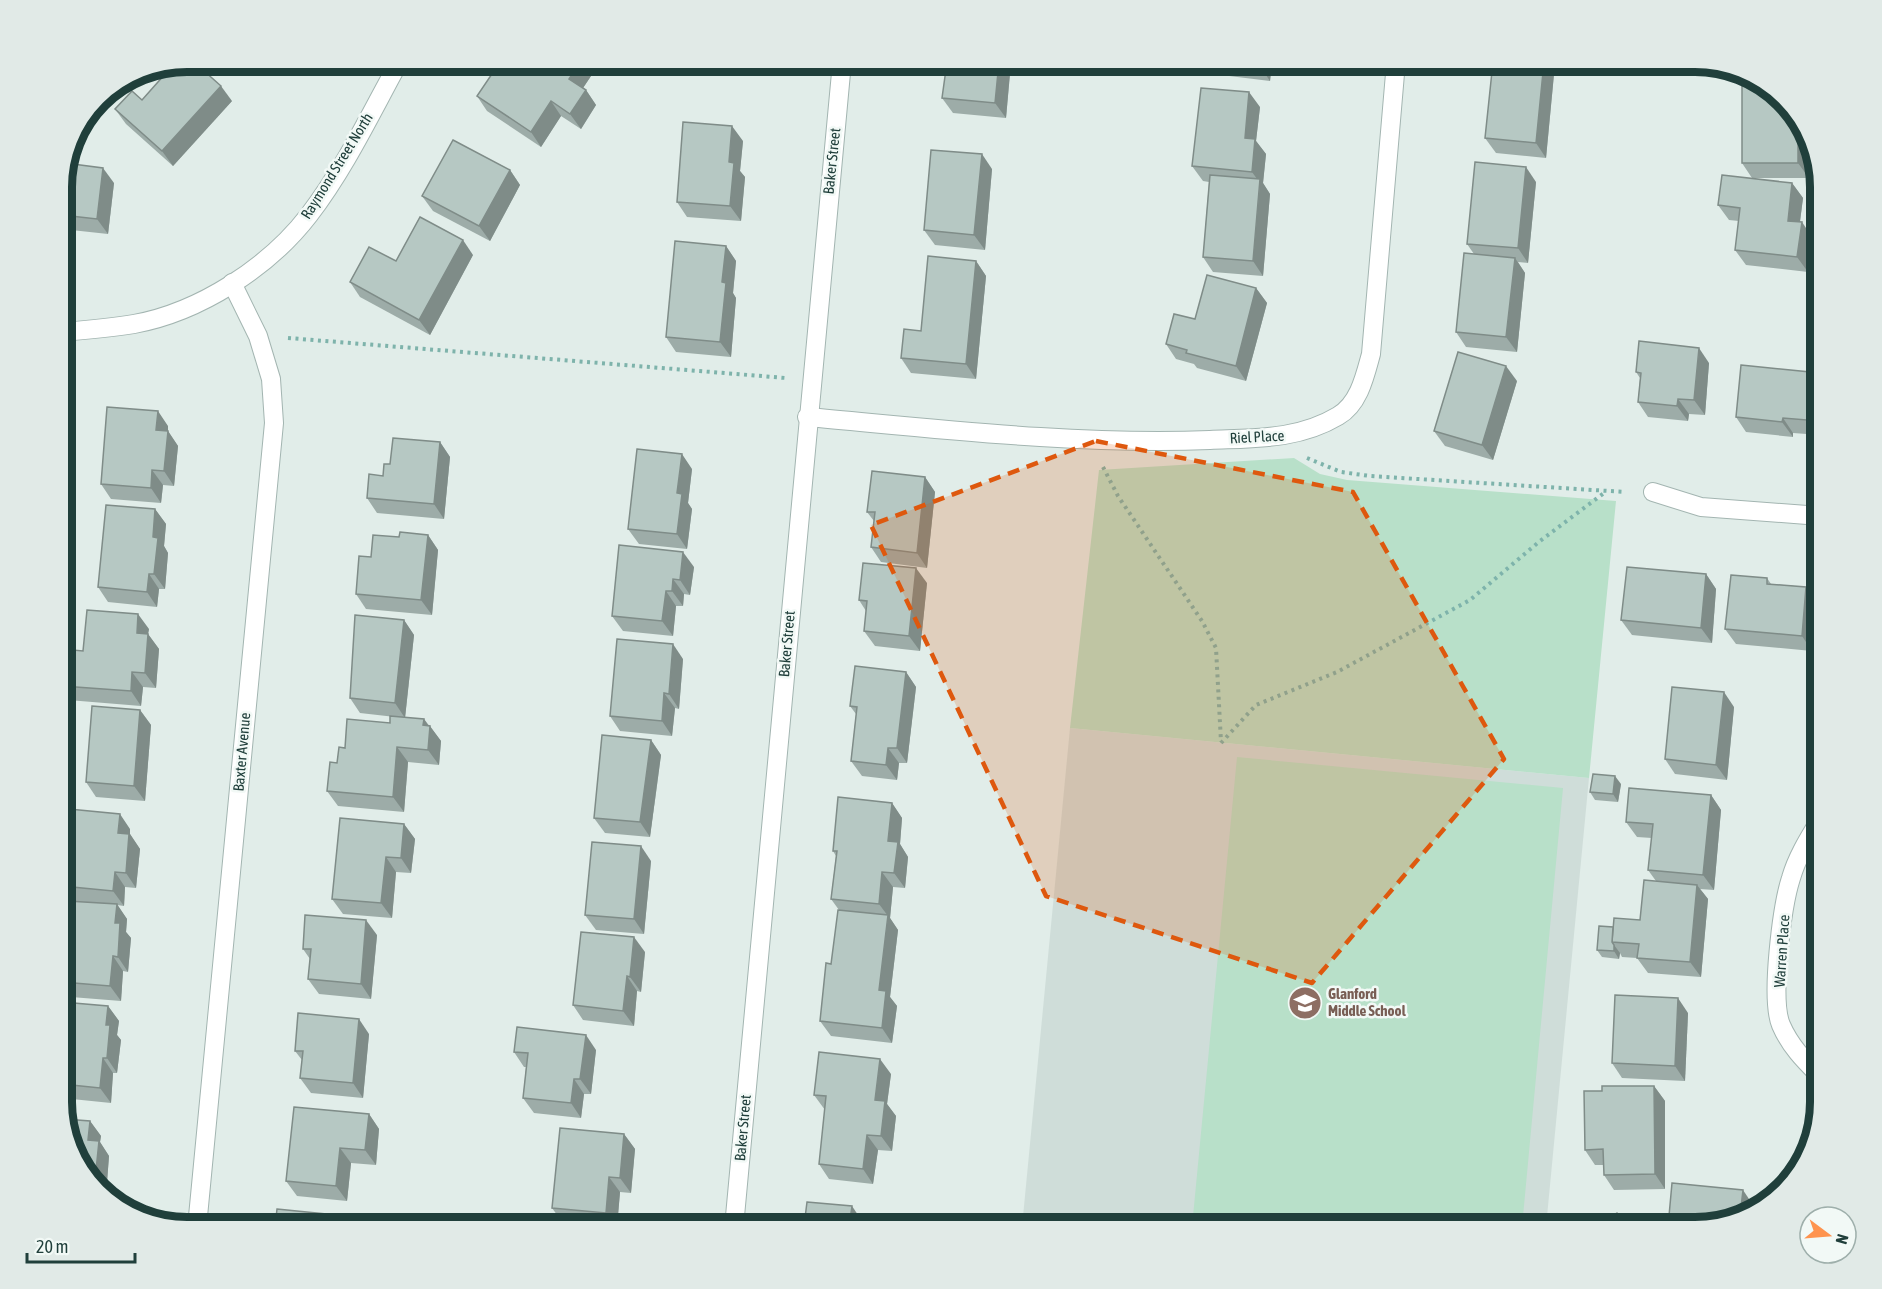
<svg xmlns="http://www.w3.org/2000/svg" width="1882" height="1289" viewBox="0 0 1882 1289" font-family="'Asap Condensed',sans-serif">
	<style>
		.built { fill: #cfddd9 }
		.green { fill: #b8e0c9 }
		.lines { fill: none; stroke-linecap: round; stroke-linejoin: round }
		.street-casing { stroke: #a3b5b1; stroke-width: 20 }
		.path { stroke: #7eb3ab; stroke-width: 4; stroke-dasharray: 3 4.5; stroke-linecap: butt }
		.street { stroke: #fff; stroke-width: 18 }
		.wall { fill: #9daca8 }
		.shaded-wall { fill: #7f8c88 }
		.building { fill: #b6c8c3; stroke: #7f8c88; stroke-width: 1.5 }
		.marked { fill: #de580e; fill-opacity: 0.2; stroke: #de580e; stroke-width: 4.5; stroke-dasharray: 12 8; stroke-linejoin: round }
		.labels { text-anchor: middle; stroke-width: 5; stroke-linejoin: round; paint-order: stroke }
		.street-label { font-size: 15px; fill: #203f3b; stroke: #f2f9f6 }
		.education-label { font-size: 15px; font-weight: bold; fill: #785e54; stroke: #f2f9f6; text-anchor: start }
		.rim { fill: none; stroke: #203f3b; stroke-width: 8 }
	</style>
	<rect width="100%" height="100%" fill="#e1ede9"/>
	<polygon class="built" points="1070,728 1589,778 1546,1227 1022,1227"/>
	<g class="green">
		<polygon points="1294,458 1320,474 1347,480 1616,501 1589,778 1070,728 1099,470"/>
		<polygon points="1237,757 1563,788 1522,1227 1192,1227"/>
	</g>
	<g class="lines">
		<defs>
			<g id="street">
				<path d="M62,332C86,330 110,328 134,324C200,312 269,267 309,215C345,168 371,113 399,62"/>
				<path d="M807,417C941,429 1075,445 1210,440C1254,438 1298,440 1338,416C1359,404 1365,376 1371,354L1396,62"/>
				<polyline points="1653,492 1701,507 1820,516"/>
				<path d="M1820,820C1809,838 1797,857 1791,878C1782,906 1770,999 1781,1025C1790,1046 1804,1060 1820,1076"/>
				<polyline points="197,1227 274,423 271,379 258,336 232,283"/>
				<polyline points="734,1227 842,62"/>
			</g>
		</defs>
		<use href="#street" class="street-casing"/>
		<g class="path">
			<polyline points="288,338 786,378"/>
			<polyline points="1307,458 1341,472 1370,476 1625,492"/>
			<polyline points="1103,467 1118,496 1202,621 1216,648 1221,742"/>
			<polyline points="1221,743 1256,705 1337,672 1470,600 1540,541 1604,493"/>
		</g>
		<use href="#street" class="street"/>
	</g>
	<g class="wall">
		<polygon points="581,62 591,76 583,88 586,90 596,105 581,129 561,116 541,147 487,111 477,96"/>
		<polygon points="1011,62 1006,118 953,113 942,98"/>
		<polygon points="1211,62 1272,62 1270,81 1221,75"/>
		<polygon points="1493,62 1545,62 1554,74 1546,158 1496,153 1485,138"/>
		<polygon points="1766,83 1804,124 1804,138 1809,145 1809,178 1752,178 1742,163"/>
		<polygon points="142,100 232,101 173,166 126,124 115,109"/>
		<polygon points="1260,107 1256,141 1266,154 1263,183 1270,194 1263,276 1213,272 1203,257 1209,182 1203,181 1192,166"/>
		<polygon points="743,141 740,171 745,177 741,221 687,217 677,202"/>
		<polygon points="992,169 985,250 935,245 924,230"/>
		<polygon points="510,170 520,185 490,241 433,211 422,196"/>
		<polygon points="62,179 114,183 108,234 62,229"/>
		<polygon points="1536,182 1528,263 1518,262 1525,273 1517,352 1466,347 1456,332 1474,254 1467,244"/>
		<polygon points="1792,183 1803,198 1800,222 1812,237 1808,272 1746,265 1735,250 1739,221 1729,220 1718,205"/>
		<polygon points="726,246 736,261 733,293 736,298 731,357 676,352 666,337"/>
		<polygon points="473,255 430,335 360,297 350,282 396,261"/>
		<polygon points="976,261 986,276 976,379 911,373 901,358"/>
		<polygon points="1256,288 1267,303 1246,381 1197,368 1194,364 1176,359 1166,344 1195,319"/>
		<polygon points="1709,363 1705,415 1689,414 1688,421 1648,417 1638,402 1640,378 1636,372"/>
		<polygon points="1820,373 1820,435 1793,433 1793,437 1746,432 1736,417"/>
		<polygon points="1517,381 1493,460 1445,446 1434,431"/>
		<polygon points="168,426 168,431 178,446 174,486 163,485 161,503 111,499 101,484"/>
		<polygon points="440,442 450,457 444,519 377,513 367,498 383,476 390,464"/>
		<polygon points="692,469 688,503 692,509 687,549 639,544 628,529"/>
		<polygon points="925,477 935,492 927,568 881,562 871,547 874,521 867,512"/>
		<polygon points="155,509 166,524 164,546 168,553 165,589 159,589 157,607 108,602 98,587"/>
		<polygon points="428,535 438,550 432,615 366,609 356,594 371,557 399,537"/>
		<polygon points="694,567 690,595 684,594 683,606 676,606 673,636 623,631 612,616"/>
		<polygon points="1706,574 1716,589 1712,643 1632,635 1621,620"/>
		<polygon points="1767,578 1771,584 1806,587 1817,602 1812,651 1736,644 1725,629"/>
		<polygon points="927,583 920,651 875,646 864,631 866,611 859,600"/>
		<polygon points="404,620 414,635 405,718 424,719 441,741 439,765 408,762 404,812 338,806 327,791 337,763 345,748 404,718 360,713 350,698"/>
		<polygon points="149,629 148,634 159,649 156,688 143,687 141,706 68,700 62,691 62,649 83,651"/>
		<polygon points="683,659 679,709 675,708 672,736 620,731 610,716"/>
		<polygon points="906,672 916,687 907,763 899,763 897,780 862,776 851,761 856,714 850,706"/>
		<polygon points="1734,707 1727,780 1675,774 1665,759"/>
		<polygon points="140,710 151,725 145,801 96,797 86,782"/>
		<polygon points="651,740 661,755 650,837 605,833 594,818"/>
		<polygon points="1621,784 1618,802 1595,800 1590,792"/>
		<polygon points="1711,795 1721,810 1714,890 1700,889 1708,899 1701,977 1648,973 1637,958 1622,957 1620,953 1619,959 1602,957 1597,950 1613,927 1640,920 1656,881 1648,870 1652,838 1637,837 1626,822"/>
		<polygon points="892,803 902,818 900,844 908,857 905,888 893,887 890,918 898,930 890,997 897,1006 892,1043 831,1036 820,1021 831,964 839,910 831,899 836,856 833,851"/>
		<polygon points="404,824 415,839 411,873 396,872 392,918 343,914 332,899"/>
		<polygon points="130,829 130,834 140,849 136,888 125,887 124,906 117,905 127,919 126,932 131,938 128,972 123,971 121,1001 71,997 62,983 62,971 73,901 62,886"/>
		<polygon points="651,861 644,934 596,930 585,915"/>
		<polygon points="377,935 371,999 319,994 308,979 310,959 303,949"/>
		<polygon points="645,952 641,992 637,991 634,1026 583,1020 573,1005"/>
		<polygon points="62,1002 108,1006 119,1021 117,1035 121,1040 117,1073 113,1073 111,1103 62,1098"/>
		<polygon points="1688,1013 1685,1081 1622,1078 1612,1063"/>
		<polygon points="369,1034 363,1098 311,1093 300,1078 302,1060 295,1051"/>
		<polygon points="596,1050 591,1094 584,1094 581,1118 534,1113 523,1098 526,1067 524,1067 514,1052"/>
		<polygon points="891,1074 887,1104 896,1116 892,1151 878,1150 873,1184 829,1179 819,1164 825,1110 814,1095"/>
		<polygon points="1654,1086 1665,1101 1665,1189 1614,1190 1604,1175 1604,1165 1595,1165 1585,1150 1602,1091"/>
		<polygon points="369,1114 379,1129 376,1165 351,1163 347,1201 297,1196 286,1181"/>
		<polygon points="90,1121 101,1136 100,1142 109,1156 106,1195 78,1165"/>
		<polygon points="624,1134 635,1149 631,1193 620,1192 617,1227 563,1223 552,1208"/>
	</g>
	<g class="shaded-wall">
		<polygon points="581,62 591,76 579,94 569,79"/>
		<polygon points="999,62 1011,62 1006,118 995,103"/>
		<polygon points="1260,62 1272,62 1270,81 1260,66"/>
		<polygon points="1544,62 1545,62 1554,74 1546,158 1536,143"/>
		<polygon points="221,86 232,101 173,166 162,151"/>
		<polygon points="586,90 596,105 581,129 570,114"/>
		<polygon points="1249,92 1260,107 1256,141 1266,154 1263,183 1270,194 1263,276 1253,261 1260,183 1252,172 1245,138"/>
		<polygon points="551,101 561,116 541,147 531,132"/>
		<polygon points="1793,113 1804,124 1804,138 1809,145 1809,178 1798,163 1793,130"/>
		<polygon points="732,126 743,141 740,171 745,177 741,221 730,206 729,162"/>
		<polygon points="982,154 992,169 985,250 974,235"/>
		<polygon points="1526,167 1536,182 1528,263 1518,248"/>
		<polygon points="103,168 114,183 108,234 97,219"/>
		<polygon points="510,170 520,185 490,241 479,226"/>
		<polygon points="1792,183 1803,198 1798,236 1788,221"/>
		<polygon points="1802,222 1812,237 1808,272 1797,257"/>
		<polygon points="463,240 473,255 430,335 419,320"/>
		<polygon points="726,246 736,261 733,293 736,298 731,357 720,342 722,282"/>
		<polygon points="1515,258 1525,273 1517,352 1506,337"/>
		<polygon points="976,261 986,276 976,379 966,364"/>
		<polygon points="1256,288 1267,303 1246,381 1236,366"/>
		<polygon points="1699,348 1709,363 1705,415 1694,400"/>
		<polygon points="1506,366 1517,381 1493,460 1482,445"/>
		<polygon points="1678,399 1689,414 1688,421 1677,406"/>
		<polygon points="1820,402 1820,424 1819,421"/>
		<polygon points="158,411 168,426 168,431 178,446 174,486 164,471 156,430"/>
		<polygon points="1783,418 1793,433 1793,437 1782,422"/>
		<polygon points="440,442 450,457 444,519 434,504"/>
		<polygon points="682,454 692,469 688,503 692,509 687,549 677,534 677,493"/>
		<polygon points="152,470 163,485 161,503 151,488"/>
		<polygon points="925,477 935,492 927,568 917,553"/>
		<polygon points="155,509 166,524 164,546 168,553 165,589 154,574 153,537"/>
		<polygon points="428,535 438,550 432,615 421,600"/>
		<polygon points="683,552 694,567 690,595 680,580"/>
		<polygon points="916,568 927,583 920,651 909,636"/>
		<polygon points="149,574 159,589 157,607 147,592"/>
		<polygon points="1706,574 1716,589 1712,643 1701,628"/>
		<polygon points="673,579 684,594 683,606 672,591"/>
		<polygon points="1806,587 1817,602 1812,651 1802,636"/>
		<polygon points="666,591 676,606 673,636 662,621"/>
		<polygon points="138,614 149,629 148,634 159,649 156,688 145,673 137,633"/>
		<polygon points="404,620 414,635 405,718 395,703"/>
		<polygon points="673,644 683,659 679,709 669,694"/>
		<polygon points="132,672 143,687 141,706 131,691"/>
		<polygon points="906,672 916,687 907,763 897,748"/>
		<polygon points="1724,692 1734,707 1727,780 1716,765"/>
		<polygon points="664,693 675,708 672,736 662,721"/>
		<polygon points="140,710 151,725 145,801 134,786"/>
		<polygon points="424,719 430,728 430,726 441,741 439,765 428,750 423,725"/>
		<polygon points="651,740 661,755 650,837 640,822"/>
		<polygon points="397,747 408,762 404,812 393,797"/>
		<polygon points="888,748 899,763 897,780 886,765"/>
		<polygon points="1615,776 1621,784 1618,802 1613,794"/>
		<polygon points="1711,795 1721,810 1714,890 1703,875"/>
		<polygon points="892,803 902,818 900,844 908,857 905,888 894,873 888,841"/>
		<polygon points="120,814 130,829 130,834 140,849 136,888 126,873 118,833"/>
		<polygon points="404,824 415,839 411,873 401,858"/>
		<polygon points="641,846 651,861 644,934 634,919"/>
		<polygon points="386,857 396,872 392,918 381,903"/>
		<polygon points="115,872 125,887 124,906 113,891"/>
		<polygon points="882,872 893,887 890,918 898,930 890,997 897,1006 892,1043 882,1028 879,990 888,916 879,904"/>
		<polygon points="1697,885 1708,899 1701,977 1690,962"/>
		<polygon points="117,904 127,919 126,932 131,938 128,972 118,957 115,923"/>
		<polygon points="366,920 377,935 371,999 361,984"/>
		<polygon points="634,937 645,952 641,992 630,977"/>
		<polygon points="1614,945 1620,953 1619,959 1614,951"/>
		<polygon points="113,956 123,971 121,1001 110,986"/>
		<polygon points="627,976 637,991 634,1026 623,1011"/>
		<polygon points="1678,998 1688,1013 1685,1081 1675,1066"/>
		<polygon points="108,1006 119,1021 117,1035 121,1040 117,1073 107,1058 106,1025"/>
		<polygon points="359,1019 369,1034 363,1098 353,1083"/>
		<polygon points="586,1035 596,1050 591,1094 580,1079"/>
		<polygon points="103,1058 113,1073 111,1103 100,1088"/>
		<polygon points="880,1059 891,1074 887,1104 896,1116 892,1151 881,1136 875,1100"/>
		<polygon points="574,1079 584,1094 581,1118 571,1103"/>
		<polygon points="1654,1086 1665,1101 1665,1189 1655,1174"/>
		<polygon points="369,1114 379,1129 376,1165 365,1150"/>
		<polygon points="90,1121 101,1136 100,1142 109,1156 106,1195 95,1180 88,1140"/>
		<polygon points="624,1134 635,1149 631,1193 620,1178"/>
		<polygon points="867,1135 878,1150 873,1184 863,1169"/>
		<polygon points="340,1148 351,1163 347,1201 336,1186"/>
		<polygon points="609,1177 620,1192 617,1227 606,1213"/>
		<polygon points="1743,1190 1753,1205 1753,1212 1740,1216"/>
		<polygon points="852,1206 862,1221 862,1227 849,1227"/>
		<polygon points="326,1214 335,1227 325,1227"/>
	</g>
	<g class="building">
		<polygon points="186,62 194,62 221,86 162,151 115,109 132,91 142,100 174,64"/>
		<polygon points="500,62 580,62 569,79 586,90 570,114 551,101 531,132 477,96"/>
		<polygon points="947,62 999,62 995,103 942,98"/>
		<polygon points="1221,62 1260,62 1260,66"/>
		<polygon points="1493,62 1544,62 1536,143 1485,138"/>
		<polygon points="1742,83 1766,83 1793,113 1793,130 1798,130 1798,163 1742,163"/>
		<polygon points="1201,88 1249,92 1245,138 1255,139 1252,172 1192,166"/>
		<polygon points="683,122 732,126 729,162 734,163 730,206 677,202"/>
		<polygon points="453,140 510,170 479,226 422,196"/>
		<polygon points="931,150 982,154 974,235 924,230"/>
		<polygon points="1475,162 1526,167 1518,248 1467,244"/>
		<polygon points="65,163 103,168 97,219 62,215 62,179"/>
		<polygon points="1210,175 1260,179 1253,261 1203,257"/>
		<polygon points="1722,175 1792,183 1788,221 1802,222 1797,257 1735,250 1740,208 1718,205"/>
		<polygon points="420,217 463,240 419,320 350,282 369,247 396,261"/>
		<polygon points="675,241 726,246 722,282 726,283 720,342 666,337"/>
		<polygon points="1464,253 1515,258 1506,337 1456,332"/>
		<polygon points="928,256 976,261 966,364 901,358 904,329 921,331"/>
		<polygon points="1207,275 1256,288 1236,366 1186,353 1187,350 1166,344 1174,314 1195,319"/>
		<polygon points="1639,341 1699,348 1694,400 1678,399 1677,406 1638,402 1641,373 1636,372"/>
		<polygon points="1458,352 1506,366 1482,445 1434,431"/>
		<polygon points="1741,365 1820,373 1820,402 1819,421 1783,418 1782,422 1736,417"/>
		<polygon points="107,407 158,411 156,430 168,431 164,471 152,470 151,488 101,484"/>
		<polygon points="393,438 440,442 434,504 367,498 369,474 383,476 384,464 390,464"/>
		<polygon points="637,449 682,454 677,493 682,494 677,534 628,529"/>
		<polygon points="872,471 925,477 917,553 871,547 875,512 867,512"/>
		<polygon points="106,505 155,509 153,537 158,538 154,574 149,574 147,592 98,587"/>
		<polygon points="400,532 428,535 421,600 356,594 359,556 371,557 373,535 399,537"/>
		<polygon points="619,545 683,552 680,580 673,579 672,591 666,591 662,621 612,616"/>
		<polygon points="863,563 916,568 909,636 864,631 867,601 859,600"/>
		<polygon points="1627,567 1706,574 1701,628 1621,620"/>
		<polygon points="1731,575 1767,578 1767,584 1806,587 1802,636 1725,629"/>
		<polygon points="87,610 138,614 137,633 148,634 145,673 132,672 131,691 62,686 62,649 83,651"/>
		<polygon points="355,615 404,620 395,703 350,698"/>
		<polygon points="617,639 673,644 669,694 664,693 662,721 610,716"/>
		<polygon points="855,666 906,672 897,748 888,748 886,765 851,761 857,707 850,706"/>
		<polygon points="1672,687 1724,692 1716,765 1665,759"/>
		<polygon points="92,706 140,710 134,786 86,782"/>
		<polygon points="390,716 424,719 423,725 430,726 428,750 397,747 393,797 327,791 330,762 337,763 339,747 345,748 347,719 390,723"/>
		<polygon points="602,735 651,740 640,822 594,818"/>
		<polygon points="1593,774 1615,776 1613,794 1590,792"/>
		<polygon points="1629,788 1711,795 1703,875 1648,870 1653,824 1626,822"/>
		<polygon points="838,797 892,803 888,841 898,842 894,873 882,872 879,904 831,899 837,851 833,851"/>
		<polygon points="69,809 120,814 118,833 129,834 126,873 115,872 113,891 62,886"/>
		<polygon points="340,818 404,824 401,858 386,857 381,903 332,899"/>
		<polygon points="592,842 641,846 634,919 585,915"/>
		<polygon points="1644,880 1697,885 1690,962 1637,958 1639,944 1612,942 1614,918 1640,920"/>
		<polygon points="67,901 117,904 115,923 120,923 118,957 113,956 110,986 62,982 62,971"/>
		<polygon points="838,910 888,915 879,990 886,991 882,1028 820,1021 826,963 831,964"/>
		<polygon points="305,915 366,920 361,984 308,979 311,949 303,949"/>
		<polygon points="1599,926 1613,927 1612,942 1614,945 1614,951 1597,950"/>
		<polygon points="581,932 634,937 630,977 627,976 623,1011 573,1005"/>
		<polygon points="1615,995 1678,998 1675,1066 1612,1063"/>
		<polygon points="62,1002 108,1006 106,1025 110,1025 107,1058 103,1058 100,1088 62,1084"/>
		<polygon points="298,1013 359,1019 353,1083 300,1078 303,1051 295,1051"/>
		<polygon points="517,1027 586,1035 580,1079 574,1079 571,1103 523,1098 528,1053 514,1052"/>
		<polygon points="819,1052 880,1059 875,1100 885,1101 881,1136 867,1135 863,1169 819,1164 826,1096 814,1095"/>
		<polygon points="1602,1086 1654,1086 1655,1174 1604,1175 1603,1149 1585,1150 1584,1091 1602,1091"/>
		<polygon points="294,1107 369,1114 365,1150 340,1148 336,1186 286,1181"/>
		<polygon points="64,1119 90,1121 88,1140 99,1141 95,1180 92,1179 78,1165"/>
		<polygon points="560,1128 624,1134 620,1178 609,1177 606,1213 552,1208"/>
		<polygon points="1672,1183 1743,1190 1740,1216 1696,1227 1668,1227"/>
		<polygon points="1763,1193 1775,1195 1762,1207"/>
		<polygon points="807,1202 852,1206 849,1227 800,1227 801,1217 805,1218"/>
		<polygon points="277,1209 326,1214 325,1227 275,1227"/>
		<polygon points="1617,1213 1623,1224 1619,1227 1606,1227 1602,1222"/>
	</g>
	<path class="marked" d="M1096,441L1353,492L1504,759L1312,983L1046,896L871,525Z"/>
	<defs>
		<symbol id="school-disc" viewBox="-11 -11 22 22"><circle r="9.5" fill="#8d6e63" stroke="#f2f9f6"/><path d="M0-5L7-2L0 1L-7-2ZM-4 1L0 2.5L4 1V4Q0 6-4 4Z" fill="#fff"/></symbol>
	</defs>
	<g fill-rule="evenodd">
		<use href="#school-disc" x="1286" y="984" width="38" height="38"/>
	</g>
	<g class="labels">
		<g class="street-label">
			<text transform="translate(832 161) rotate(-84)" y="5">Baker Street</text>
			<text transform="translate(337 166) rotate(-58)" y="5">Raymond Street North</text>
			<text transform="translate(1257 437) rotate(-3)" y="5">Riel Place</text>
			<text transform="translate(787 644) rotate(-85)" y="5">Baker Street</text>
			<text transform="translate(242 752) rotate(-85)" y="5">Baxter Avenue</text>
			<text transform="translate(1782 951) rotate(-86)" y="5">Warren Place</text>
			<text transform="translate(743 1128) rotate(-85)" y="5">Baker Street</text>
		</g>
		<g class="education-label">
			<text x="1328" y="999">Glanford<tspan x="1328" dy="17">Middle School</tspan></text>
		</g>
	</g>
	<path d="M0 0H1882V1289H0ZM187 72H1695A115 115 0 0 1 1810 187V1102A115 115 0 0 1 1695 1217H187A115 115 0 0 1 72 1102V187A115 115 0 0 1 187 72Z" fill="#e1eae7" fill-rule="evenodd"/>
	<path class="rim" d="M187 72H1695A115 115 0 0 1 1810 187V1102A115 115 0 0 1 1695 1217H187A115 115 0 0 1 72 1102V187A115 115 0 0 1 187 72Z"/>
	<g transform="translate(1828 1235) rotate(106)"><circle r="28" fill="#f2f9f6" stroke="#9eafab" stroke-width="1.5"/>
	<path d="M0-4.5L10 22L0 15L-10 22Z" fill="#fe934e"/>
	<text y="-9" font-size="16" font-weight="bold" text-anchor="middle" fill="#203f3b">N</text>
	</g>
	<path d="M27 1253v9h108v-9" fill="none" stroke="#203f3b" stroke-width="3"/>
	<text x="36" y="1253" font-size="18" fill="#203f3b" stroke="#f2f9f6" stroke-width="4.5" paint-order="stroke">20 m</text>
</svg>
